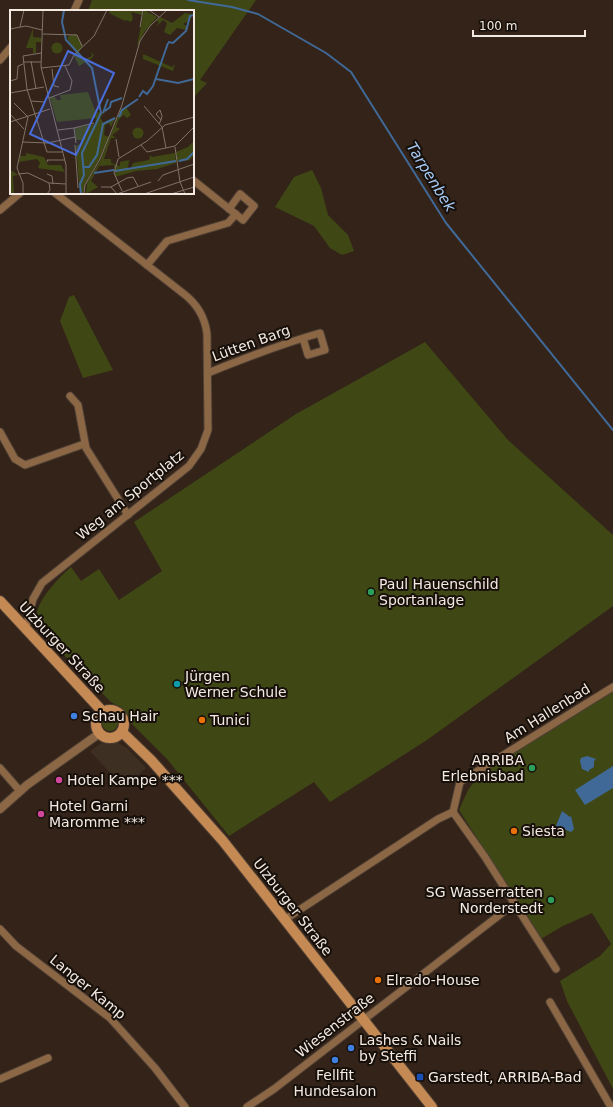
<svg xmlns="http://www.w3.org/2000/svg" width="613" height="1107" viewBox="0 0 613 1107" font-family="'DejaVu Sans',sans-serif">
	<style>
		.commercial { fill: #3e2f23 }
		.green { fill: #3f4815 }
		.water { fill: #406998 }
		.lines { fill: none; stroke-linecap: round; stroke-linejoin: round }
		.stream { stroke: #406998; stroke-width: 2 }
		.minor-casing { stroke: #4e3f34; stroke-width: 9 }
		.tertiary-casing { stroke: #4e3f34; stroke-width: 10 }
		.secondary-casing { stroke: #4e3f34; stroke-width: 12 }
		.minor { stroke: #8c6746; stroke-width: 7 }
		.tertiary { stroke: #8c6746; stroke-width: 8 }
		.secondary { stroke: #c58954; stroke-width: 10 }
		.leisure-dot { fill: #2e9e5b; stroke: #160f0a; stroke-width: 1.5 }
		.culture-dot { fill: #0f9aa8; stroke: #160f0a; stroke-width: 1.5 }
		.shop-dot { fill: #3f7fe0; stroke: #160f0a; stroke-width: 1.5 }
		.food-dot { fill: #e8710a; stroke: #160f0a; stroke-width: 1.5 }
		.hotel-dot { fill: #d1479c; stroke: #160f0a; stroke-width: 1.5 }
		.transit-dot { fill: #1a4fb4; stroke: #160f0a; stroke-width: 1.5 }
		.labels { text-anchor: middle; stroke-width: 4; stroke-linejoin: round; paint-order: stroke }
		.street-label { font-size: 14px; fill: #f5eae2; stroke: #160f0a }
		.poi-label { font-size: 14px; fill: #f5eae2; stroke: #160f0a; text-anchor: start }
		.water-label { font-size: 15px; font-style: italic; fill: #a7cbf5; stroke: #160f0a }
		.inset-river { fill: none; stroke: #406998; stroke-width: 2 }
		.inset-road { fill: none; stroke: #817369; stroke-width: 1 }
		.view { fill: #486dda; fill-opacity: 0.15; stroke: #486dda; stroke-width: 2 }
		.inset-edge { fill: none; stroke: #f5eae2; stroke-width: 2 }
	</style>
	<rect width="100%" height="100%" fill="#332318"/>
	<polygon class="commercial" points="103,742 118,743 127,748 146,768 124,788 90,751"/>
	<g class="green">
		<polygon points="92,0 256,0 200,80 207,83 193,98 193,11 88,11"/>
		<polygon points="312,170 321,188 328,215 348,235 354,251 342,255 330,248 314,226 275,207 294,177"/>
		<polygon points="74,295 113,370 83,378 60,321 69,297"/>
		<path d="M425,342L508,440L613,535V606L427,740L330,802L314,782L229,836L167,759L128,720L122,708L111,702L37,628C29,608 57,579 71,567L81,581L99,569L119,600L162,571L134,522L296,414Z"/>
		<polygon points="613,690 613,1089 567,1001 560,981 600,956 611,944 592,913 563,926 541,939 459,810 468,790 481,773"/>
		<circle cx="110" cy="723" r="8"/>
	</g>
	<g class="water">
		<polygon points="587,756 596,759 594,761 594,767 589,770 589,772 582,769 580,761 581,758"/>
		<polygon points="613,766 613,788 585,805 575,790"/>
		<polygon points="562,811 570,817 571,816 574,829 571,832 556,826"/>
	</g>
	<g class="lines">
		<polyline class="stream" points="188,0 232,7 258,14 326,53 351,72 446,223 613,430"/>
		<defs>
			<g id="minor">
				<polyline points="74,11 79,0"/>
				<polyline points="0,60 11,47"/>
				<polyline points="193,180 243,220 254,206 240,194 229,209"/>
				<polyline points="0,210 20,193"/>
				<polyline points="147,265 167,241 228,223 236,214"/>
				<path d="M208,373C245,358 281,344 320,333L325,350L308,355L303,338"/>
				<polyline points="70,396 78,405 86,448 128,515"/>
				<polyline points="0,432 15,459 25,465 84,444"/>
				<path d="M26,628L33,599L42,583L189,466L201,449L208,430L207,334C205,317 197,304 184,294L55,193"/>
				<polyline points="0,768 20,791"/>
				<polyline points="453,812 460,782 613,687"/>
				<polyline points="284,920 438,819 453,812 485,857 556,969"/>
				<polyline points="0,929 16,946 110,1018 155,1068 185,1107"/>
				<polyline points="550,1002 611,1107"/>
				<polyline points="0,1079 48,1058"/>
				<polyline points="247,1107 274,1089 515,903"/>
			</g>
			<polyline id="tertiary" points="0,809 27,785 100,733"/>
			<g id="secondary">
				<polyline points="0,601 103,712"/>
				<circle cx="110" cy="724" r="14"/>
				<polyline points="122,732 151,760 223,841 432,1107"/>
			</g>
		</defs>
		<use href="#minor" class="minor-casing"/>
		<use href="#tertiary" class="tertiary-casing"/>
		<use href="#secondary" class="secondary-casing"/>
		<use href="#minor" class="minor"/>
		<use href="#tertiary" class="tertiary"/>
		<use href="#secondary" class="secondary"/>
	</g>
	<g class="leisure-dot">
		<circle cx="371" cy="592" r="4"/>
		<circle cx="532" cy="768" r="4"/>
		<circle cx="551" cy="900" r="4"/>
	</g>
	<circle class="culture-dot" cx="177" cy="684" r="4"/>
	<g class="shop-dot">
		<circle cx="74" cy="716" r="4"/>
		<circle cx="351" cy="1048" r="4"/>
		<circle cx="335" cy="1060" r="4"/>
	</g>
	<g class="food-dot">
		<circle cx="202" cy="720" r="4"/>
		<circle cx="514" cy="831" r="4"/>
		<circle cx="378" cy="980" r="4"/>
	</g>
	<g class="hotel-dot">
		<circle cx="59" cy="780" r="4"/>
		<circle cx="41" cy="814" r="4"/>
	</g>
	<rect class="transit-dot" x="416" y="1073" width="8" height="8" rx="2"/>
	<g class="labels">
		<g class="street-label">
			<text transform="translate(251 343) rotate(-20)" y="5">Lütten Barg</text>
			<text transform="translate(130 495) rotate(-39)" y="5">Weg am Sportplatz</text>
			<text transform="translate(62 647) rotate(47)" y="5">Ulzburger Straße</text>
			<text transform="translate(547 713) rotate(-32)" y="5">Am Hallenbad</text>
			<text transform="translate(293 907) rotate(52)" y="5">Ulzburger Straße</text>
			<text transform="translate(88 987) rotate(39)" y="5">Langer Kamp</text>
			<text transform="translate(335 1025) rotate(-38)" y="5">Wiesenstraße</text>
		</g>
		<g class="poi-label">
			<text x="379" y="589">Paul Hauenschild<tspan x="379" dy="16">Sportanlage</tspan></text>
			<text x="185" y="681">Jürgen<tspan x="185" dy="16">Werner Schule</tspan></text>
			<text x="82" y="721">Schau Hair</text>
			<text x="210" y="725">Tunici</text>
			<text x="524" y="765" text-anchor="end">ARRIBA<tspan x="524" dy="16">Erlebnisbad</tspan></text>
			<text x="67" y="785">Hotel Kampe ***</text>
			<text x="49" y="811">Hotel Garni<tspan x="49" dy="16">Maromme ***</tspan></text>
			<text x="522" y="836">Siesta</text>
			<text x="543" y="897" text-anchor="end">SG Wasserratten<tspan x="543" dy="16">Norderstedt</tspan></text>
			<text x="386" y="985">Elrado-House</text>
			<text x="359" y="1045">Lashes &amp; Nails<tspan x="359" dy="16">by Steffi</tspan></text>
			<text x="335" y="1080" text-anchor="middle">Fellfit<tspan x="335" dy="16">Hundesalon</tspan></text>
			<text x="428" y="1082">Garstedt, ARRIBA-Bad</text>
		</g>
		<g class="water-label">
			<text transform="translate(431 177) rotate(58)" y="5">Tarpenbek</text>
		</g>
	</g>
	<g transform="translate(10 10)">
		<rect width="184" height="184" fill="#332318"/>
		<path d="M100,0L110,1L133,0L132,5L121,2L123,8L121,12L116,10L115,11L99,3ZM134,0L147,7L135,21L127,36ZM175,3L182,4L180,10L173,14L178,17L177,20L167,18L160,25L154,22L157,13L153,10L146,17L149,12L146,11L150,7L162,13ZM23,18V27L32,28L31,32H26V43H23V38H16ZM66,24L73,36L68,43L76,49L82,46L81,42L84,45L82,48L69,56L64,46L67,42L58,30V26ZM41.5 38a5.5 5.5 0 1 1 11 0a5.5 5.5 0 1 1-11 0ZM133,44L162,57L165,54L163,61L133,49ZM78,82L86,103L97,100L90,107L94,114L106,107L101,117L99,113L95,115L94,125L99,127L89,150L75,174L73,184H70L66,136L71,133V130H66L65,118L85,114L86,108L47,112L40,88L44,86L47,90H51L50,85ZM116,97L121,105L117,108L114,105L109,109L106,117L110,119L102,125L106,128H101L94,149H101V153L110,156V152L119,150L118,159L121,158L123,153L139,150L140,145L142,147L165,143L166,153L147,159L126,161L105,167L104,155L89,156L81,171L88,177L76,184L77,173L90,151L111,99ZM122.5 123a5.5 5.5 0 1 1 11 0a5.5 5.5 0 1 1-11 0ZM184,131V145L180,150L167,152L166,142L178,137ZM16,143L34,147L38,155H51L55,162L28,158L30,153L27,149L9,152L10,146H16ZM0,156L1,160L8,165L3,166L4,184H0Z" fill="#3f4815"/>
		<path class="inset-river" d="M54,0L52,12L56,30L82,58L91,103L72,143L74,165L70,174L71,184M158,32L163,33L176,21L180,6L184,5M146,69L168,73L184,69M129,87L133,81L137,84L143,76L158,33M95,101L100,97L101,92L112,88M93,103L98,89M109,107L112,100L128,89M169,151L177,149L184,142M74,157H79L87,145L93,114L105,108M105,161L166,151M84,163L104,160"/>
		<path class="inset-road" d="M33,0L31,57L42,100M139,0L149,7M10,17L14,0M130,17L133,0M0,19L16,16L32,20M33,24L67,25L72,36M31,43L13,46L17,79L37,142H53M21,51L26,79M13,52H31M31,58L59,55L64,45L84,26L97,0M42,59L44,76L49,77M0,71L7,69L8,56L13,54M0,83L34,77M39,88L60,80L62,71L55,56M21,91L34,92M4,93L18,107L7,158L13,173V184M134,96L152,117L156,138M42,100L56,155V184M0,104L14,119M0,112L40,99M149,114L151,110L152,106L150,100L146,104L151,110M64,118L84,113M48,120L64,118L66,133M106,129L109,147M12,132L38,133L65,127M65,135L68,178M131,135L137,142L165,136L184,117M165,137L170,172L175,184M38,152L37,150H55M8,164L18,163L39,173L56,174M37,164L42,166L43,174M117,168L123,167L128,176M148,171L153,165L184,154M91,177H101L107,184M101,177L117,168M112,181L104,163L108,149L137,131L155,115L184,107M37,184L40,180L39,173M74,184L75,175L90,149L112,95L130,31L140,16L157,0M107,184L141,172M134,184L184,167M161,184L184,177"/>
		<path class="view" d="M58,41L104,63L66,145L20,124Z"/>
		<rect width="184" height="184" class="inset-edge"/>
	</g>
	<path d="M473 30v6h112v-6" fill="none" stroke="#f5eae2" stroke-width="2"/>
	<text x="479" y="30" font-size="12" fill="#f5eae2" stroke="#160f0a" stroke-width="3" paint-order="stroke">100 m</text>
</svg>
